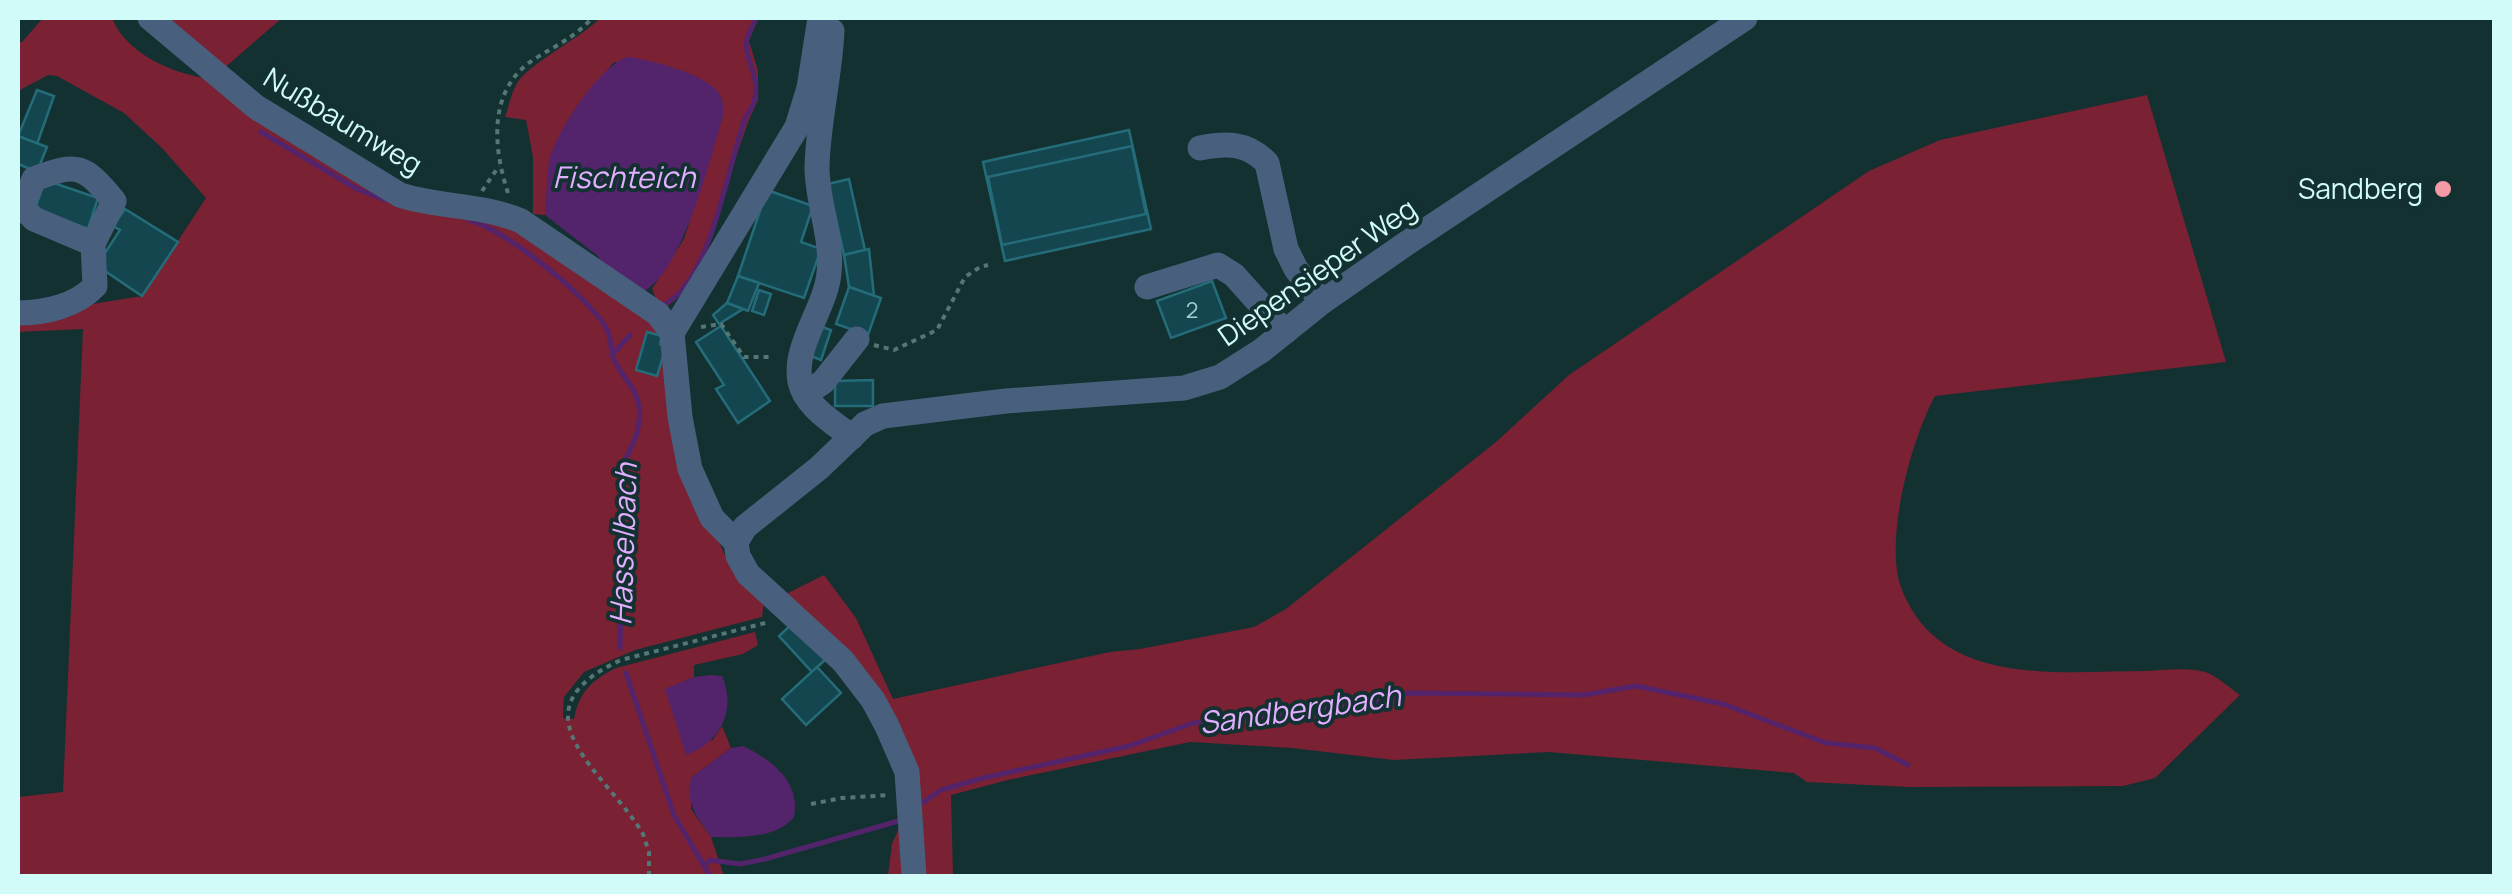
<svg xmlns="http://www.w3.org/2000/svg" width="2512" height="894" viewBox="0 0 2512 894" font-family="Manrope,sans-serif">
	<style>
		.green { fill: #7a2133 }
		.water { fill: #53246b }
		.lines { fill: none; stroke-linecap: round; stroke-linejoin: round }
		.stream { stroke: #53246b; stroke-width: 5 }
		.building { fill: #14464f; stroke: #256c7a; stroke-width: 2.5 }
		.path { stroke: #547675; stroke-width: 4; stroke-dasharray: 5 5; stroke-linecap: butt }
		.minor { stroke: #48607d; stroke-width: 25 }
		.poi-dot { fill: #f49aa4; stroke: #133130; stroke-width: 4 }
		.labels { text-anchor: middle; stroke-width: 8; stroke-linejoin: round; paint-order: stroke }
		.number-label { font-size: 22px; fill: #a1cece }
		.street-label { font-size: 28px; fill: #d0fbf9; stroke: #133130 }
		.poi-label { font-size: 28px; fill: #d0fbf9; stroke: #133130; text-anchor: end }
		.water-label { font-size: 30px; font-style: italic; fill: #e2aeff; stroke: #133130 }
	</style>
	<rect width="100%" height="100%" fill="#133130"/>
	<g class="green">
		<path d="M43,18H112C126,54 174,74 210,79L386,194L512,223L656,326L710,521L730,567L764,602L762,617L635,650L584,672L564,697L563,718L574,719C579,692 592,680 616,668L755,632L758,645L743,654L694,665V677L665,690L712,741L722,726L731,748L691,778V809L711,837L724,876H18V797L63,792L83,329L18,332V316L142,296L206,198L162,148L124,113L57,76L48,75L18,91V42H22Z"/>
		<polygon points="179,18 282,18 222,70 165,22"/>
		<path d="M600,18H758L749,41L758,71V100L748,122L697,272L674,301L661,311L652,289L684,239L723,116L722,99L713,87L614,62L573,113L550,158L545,215L533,214V157L526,120L505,117C509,106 511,94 516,85C528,63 579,40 600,18Z"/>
		<path d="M2147,95L2226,362L1935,396C1911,440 1884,540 1901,587C1939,689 2059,671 2147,671C2164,670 2192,667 2208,673C2219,678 2230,688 2240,695L2155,778L2123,786L1910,787L1807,782L1794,773L1549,752L1394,760L1292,748L1190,742L1008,780L951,795L953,876H888L892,844L914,794L889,720L778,598L824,575L856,618L893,699L1110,652L1140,649L1254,627L1286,609L1496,442L1569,375L1869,171L1940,140Z"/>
	</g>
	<g class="water">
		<path d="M627,57C649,59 705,74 718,92C724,100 723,107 723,116C710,158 682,277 640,293L607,271L598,256L545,215C547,197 546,175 550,158C559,128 598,68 627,57Z"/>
		<path d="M711,675L722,676C737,710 720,743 686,755L665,689L694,677Z"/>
		<path d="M743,746C772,760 801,782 794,817C775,840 738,837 711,837C697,816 685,804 691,778L731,748Z"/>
	</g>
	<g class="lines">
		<g class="stream">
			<polyline points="261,132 357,189 385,200"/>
			<path d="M469,220C503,228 594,300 608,332C611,339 611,348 612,355"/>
			<path d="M663,305C711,283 727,167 745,119C748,112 754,106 755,98C760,75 743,58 747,39C749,32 754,24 756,18"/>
			<path d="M620,648L624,461C636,441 646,414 634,391C627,379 617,369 612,355L630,335"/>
			<polyline points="626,673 674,815 710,876"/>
			<polyline points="918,806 941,790 983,778 1129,746 1193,723 1365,706 1408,693 1584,695 1636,686 1723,704 1826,743 1875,748 1908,765"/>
			<polyline points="705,865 710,860 740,864 765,859 902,820"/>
		</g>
	</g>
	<g class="building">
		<polygon points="37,90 54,96 37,144 18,136"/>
		<polygon points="1129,130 1151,229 1005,261 983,162"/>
		<polygon points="18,136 47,147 37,172 18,164"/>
		<polygon points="1132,146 1146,214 1002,245 988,177"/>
		<polygon points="849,179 865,250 844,255 828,184"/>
		<polygon points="45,180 98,198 88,229 35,209"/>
		<polygon points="767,190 813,206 801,242 821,249 804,298 738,276"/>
		<polygon points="125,209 178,242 142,296 105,271 103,256 120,230 113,226"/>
		<polygon points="869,249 874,296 849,287 844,255"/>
		<polygon points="738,276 759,283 748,311 727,303"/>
		<polygon points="1212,281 1226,318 1171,338 1157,301"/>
		<polygon points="849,287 881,298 868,335 836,324"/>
		<polygon points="759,290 771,294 764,315 752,311"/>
		<polygon points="727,303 743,309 719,324 713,315"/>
		<polygon points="721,326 770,401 738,423 716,389 724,385 696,342"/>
		<polygon points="822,327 831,330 821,360 811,356"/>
		<polygon points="647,332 662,336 660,344 666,346 657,376 636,370"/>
		<polygon points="873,380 873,406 835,406 835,381"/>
		<polygon points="793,623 825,660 812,672 779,636"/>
		<polygon points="817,667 841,693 806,725 782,699"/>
	</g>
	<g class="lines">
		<g class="path">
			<polyline points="482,191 499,166"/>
			<path d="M508,193C493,147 487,88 536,58C557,45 575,37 592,18"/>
			<polyline points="701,327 721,324 744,357 771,357"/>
			<polyline points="874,345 894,350 937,330 965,277 980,267 988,265"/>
			<polyline points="811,804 842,798 890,795"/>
			<path d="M649,876V852L643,834C607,773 507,712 621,660L769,622"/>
		</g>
		<g class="minor">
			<path d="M150,18L256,107L400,195C440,208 482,204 521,221L658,314L672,333"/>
			<polyline points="820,18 809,88 797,127 672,333 680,417 690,469 712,518 736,542 738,556 748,574 843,661 873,700 887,726 907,772 914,876"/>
			<path d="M832,31C830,76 818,122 817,167C817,203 833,237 829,273C826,308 793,345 800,382C805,406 834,423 852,437"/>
			<path d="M1200,148C1226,143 1247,142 1267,163L1286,249L1296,269L1322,302"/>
			<polyline points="1147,287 1218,265 1234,275 1285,332"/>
			<path d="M18,313C45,313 76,306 95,286L93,244L114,201C84,165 78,162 34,179L22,207L34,219L93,244"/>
			<polyline points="805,394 823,382 857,339"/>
			<polyline points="736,542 745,527 819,468 865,424 883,416 1006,401 1184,388 1220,377 1261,351 1322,302 1407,243 1745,18"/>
		</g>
	</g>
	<circle class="poi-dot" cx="2443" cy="189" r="10"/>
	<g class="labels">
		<g class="number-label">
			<text x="1192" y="318">2</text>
		</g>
		<g class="street-label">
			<text transform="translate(343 121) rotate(31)" y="10">Nußbaumweg</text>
			<text transform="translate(1317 272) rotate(-35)" y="10">Diepensieper Weg</text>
		</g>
		<g class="poi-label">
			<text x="2423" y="199">Sandberg</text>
		</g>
		<g class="water-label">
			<text x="624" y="188">Fischteich</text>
			<text transform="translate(624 544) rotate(-88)" y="10">Hasselbach</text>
			<text transform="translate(1300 710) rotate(-8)" y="10">Sandbergbach</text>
		</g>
	</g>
	<rect width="2512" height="894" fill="none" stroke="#d0fbf9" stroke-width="40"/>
</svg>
